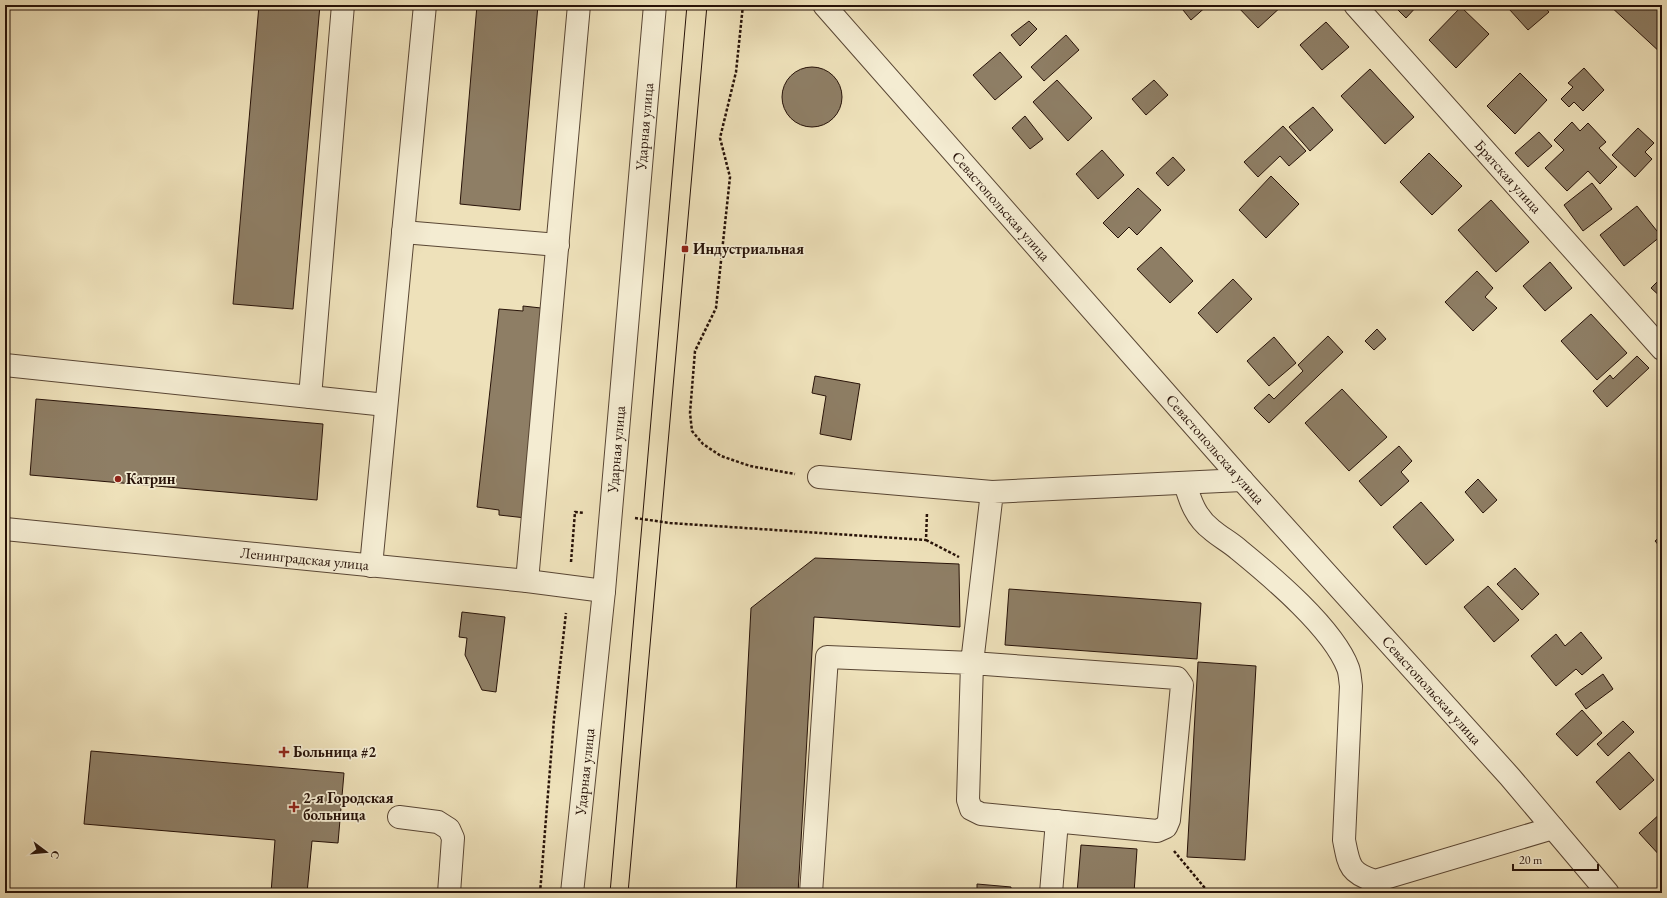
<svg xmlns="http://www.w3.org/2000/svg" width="1667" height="898" viewBox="0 0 1667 898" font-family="'EB Garamond',serif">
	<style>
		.building { fill: #8e7e65; stroke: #271208 }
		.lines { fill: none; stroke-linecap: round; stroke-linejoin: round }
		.minor-casing { stroke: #594634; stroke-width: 24 }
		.path { stroke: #271208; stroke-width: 2.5; stroke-dasharray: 3 2; stroke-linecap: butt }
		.minor { stroke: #f4ecd2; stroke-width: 22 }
		.tram { stroke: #271208; stroke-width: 1 }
		.poi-dot { fill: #8f2418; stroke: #f4ecd2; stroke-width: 1.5 }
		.labels { text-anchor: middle; stroke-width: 3.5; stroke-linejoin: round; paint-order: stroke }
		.street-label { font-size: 15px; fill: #271208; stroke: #f4ecd2 }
		.poi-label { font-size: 15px; font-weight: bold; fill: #271208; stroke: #f4ecd2; text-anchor: start }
	</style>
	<rect width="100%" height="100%" fill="#eee1ba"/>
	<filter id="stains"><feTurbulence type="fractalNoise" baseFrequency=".005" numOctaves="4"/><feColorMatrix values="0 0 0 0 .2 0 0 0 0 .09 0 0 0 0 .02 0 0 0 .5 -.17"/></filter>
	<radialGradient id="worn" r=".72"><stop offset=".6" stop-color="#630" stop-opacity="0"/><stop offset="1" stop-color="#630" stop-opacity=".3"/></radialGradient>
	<g class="building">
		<polygon points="259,5 320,5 293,309 233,304"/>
		<polygon points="477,5 538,5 520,210 460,204"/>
		<polygon points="1179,5 1208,5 1191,20"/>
		<polygon points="1236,5 1283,5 1258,28"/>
		<polygon points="1393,5 1418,5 1406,18"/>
		<polygon points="1513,5 1543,5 1549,12 1528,30 1509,9"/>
		<polygon points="1609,5 1662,5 1662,54"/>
		<polygon points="1461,7 1489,34 1456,68 1429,40"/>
		<polygon points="1029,21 1037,29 1020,46 1011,35"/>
		<polygon points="1326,22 1349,47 1322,70 1300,45"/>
		<polygon points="1066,35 1079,50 1044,81 1031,67"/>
		<polygon points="1000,52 1022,77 995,100 973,75"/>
		<circle cx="812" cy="97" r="30"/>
		<polygon points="1584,68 1604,90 1583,111 1574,102 1569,107 1561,99 1573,87 1568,83"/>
		<polygon points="1370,69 1414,117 1385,144 1341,96"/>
		<polygon points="1520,73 1547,100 1515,134 1487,106"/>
		<polygon points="1057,80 1092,118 1068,141 1033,102"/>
		<polygon points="1154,80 1168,95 1146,115 1132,99"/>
		<polygon points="1313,107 1333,130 1310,151 1289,127"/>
		<polygon points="1025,116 1043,139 1030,149 1012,128"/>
		<polygon points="1572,122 1580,131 1588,123 1606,142 1599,148 1617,167 1600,184 1588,171 1567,191 1545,168 1564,150 1554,140"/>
		<polygon points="1283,126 1306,151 1289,166 1280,156 1258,177 1244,162"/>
		<polygon points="1638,128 1654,143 1645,152 1652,159 1635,177 1612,155"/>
		<polygon points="1539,132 1552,146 1528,167 1515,153"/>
		<polygon points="1102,150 1124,175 1098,199 1076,174"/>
		<polygon points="1429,153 1462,186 1432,215 1400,182"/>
		<polygon points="1173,157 1185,170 1168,186 1156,173"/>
		<polygon points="1271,176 1299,204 1266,238 1239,210"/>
		<polygon points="1592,183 1612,209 1583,231 1564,205"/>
		<polygon points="1138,188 1161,210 1137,235 1129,227 1118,238 1103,223"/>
		<polygon points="1491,200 1529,242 1496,272 1458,230"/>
		<polygon points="1637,206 1661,236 1624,266 1600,235"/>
		<polygon points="1161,247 1193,281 1170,303 1137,269"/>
		<polygon points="1550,262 1572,288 1545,311 1523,286"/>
		<polygon points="1477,271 1493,288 1485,297 1497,308 1473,331 1445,302"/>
		<polygon points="1662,277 1662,298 1651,288"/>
		<polygon points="1233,279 1252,299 1217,333 1198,313"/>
		<polygon points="523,306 550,309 526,518 499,515 499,510 477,507 499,309 523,311"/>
		<polygon points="1591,314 1627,353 1597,380 1561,341"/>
		<polygon points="1377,329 1386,339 1374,350 1365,341"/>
		<polygon points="1328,336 1343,352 1269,423 1254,408 1269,394 1274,399 1303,371 1298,365"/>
		<polygon points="1274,337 1296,363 1269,386 1247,361"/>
		<polygon points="1637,356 1649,368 1607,407 1593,391 1610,375 1613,379"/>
		<polygon points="815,376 860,384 851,440 820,434 826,396 812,393"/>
		<polygon points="1342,389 1387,437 1349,471 1305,423"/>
		<polygon points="36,399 323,424 317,500 30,475"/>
		<polygon points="1399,446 1412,461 1401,472 1409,481 1381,506 1359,481"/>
		<polygon points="1478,479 1497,500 1483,513 1465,492"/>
		<polygon points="1421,502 1454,540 1426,565 1393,527"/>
		<polygon points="1662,535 1662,549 1655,541"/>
		<polygon points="815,558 959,564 960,627 814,617 798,893 736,893 751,608"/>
		<polygon points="1515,568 1539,594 1522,610 1497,584"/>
		<polygon points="1488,586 1519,620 1494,642 1464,607"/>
		<polygon points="1009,589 1201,603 1197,659 1005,645"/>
		<polygon points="462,612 505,617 496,692 482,690 465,655 467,638 459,637"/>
		<polygon points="1581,632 1602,658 1582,675 1576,669 1556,686 1531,656 1556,634 1565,646"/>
		<polygon points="1198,662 1256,666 1245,860 1187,857"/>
		<polygon points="1603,674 1613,689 1586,709 1575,694"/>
		<polygon points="1582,710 1602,733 1577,756 1556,734"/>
		<polygon points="1623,721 1634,732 1608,756 1597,744"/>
		<polygon points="91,751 344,773 338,843 312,841 307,893 271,893 275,840 84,824"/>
		<polygon points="1629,752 1654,780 1620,810 1596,782"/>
		<polygon points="1662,812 1662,858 1639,833"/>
		<polygon points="1081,845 1137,849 1134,893 1077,893"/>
		<polygon points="977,884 1011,887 1011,893 977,893"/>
	</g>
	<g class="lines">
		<defs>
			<g id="minor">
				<path id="s1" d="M824,5L1242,480L1510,777L1608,893"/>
				<path id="s2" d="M1355,5L1662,349"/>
				<polyline points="403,232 558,245"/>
				<polyline points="5,365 310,397 343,5"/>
				<polyline points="310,397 386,405"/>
				<polyline points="819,477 992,492"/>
				<path d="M1185,483C1190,501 1196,518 1212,530C1220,537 1230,542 1239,550C1272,577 1333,628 1348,668C1350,673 1350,680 1351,686L1344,840C1349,865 1349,873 1375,881L1553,828"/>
				<path id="s3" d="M5,529L527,581L604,591"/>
				<polyline points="371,566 425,5"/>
				<polyline points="527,581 579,5"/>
				<polyline points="399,817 438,822 449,829 453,838 449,893"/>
				<path id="s4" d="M572,893L604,591L655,5"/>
				<polyline points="811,893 827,657 972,663 968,800 971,809 981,814 1157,831 1166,827 1169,820 1182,685 1177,678 972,663 992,492 1242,480"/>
				<polyline points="1051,893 1057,821"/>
			</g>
		</defs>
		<use href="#minor" class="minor-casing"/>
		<g class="path">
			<polyline points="743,5 736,72 720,138 730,177 716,308 695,351 690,413 692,431 703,444 721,456 750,466 795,474"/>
			<polyline points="635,518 670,523 926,540 927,512"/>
			<polyline points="926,540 959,557"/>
			<polyline points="571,562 575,512 584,513"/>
			<polyline points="1174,851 1209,893"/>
			<polyline points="540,893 554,719 566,613"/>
		</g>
		<use href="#minor" class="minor"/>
		<g class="tram">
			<polyline points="610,893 687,5"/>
			<polyline points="628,893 707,5"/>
		</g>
	</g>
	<g class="poi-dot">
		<rect x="681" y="245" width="8" height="8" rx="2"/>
		<circle cx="118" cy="479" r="4"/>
		<path d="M282 746h4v4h4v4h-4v4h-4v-4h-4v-4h4z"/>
		<path d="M292 801h4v4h4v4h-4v4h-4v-4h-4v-4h4z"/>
	</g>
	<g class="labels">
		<g class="street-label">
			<text dy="5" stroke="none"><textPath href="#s4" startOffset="770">Ударная улица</textPath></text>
			<text dy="5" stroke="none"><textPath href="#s2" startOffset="230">Братская улица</textPath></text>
			<text dy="5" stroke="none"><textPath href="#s1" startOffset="268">Севастопольская улица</textPath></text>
			<text dy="5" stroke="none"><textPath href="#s4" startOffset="446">Ударная улица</textPath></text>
			<text dy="5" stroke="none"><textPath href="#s1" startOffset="592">Севастопольская улица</textPath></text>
			<text dy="5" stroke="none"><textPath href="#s3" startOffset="301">Ленинградская улица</textPath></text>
			<text dy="5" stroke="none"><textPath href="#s1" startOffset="916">Севастопольская улица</textPath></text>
			<text dy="5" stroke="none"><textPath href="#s4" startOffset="122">Ударная улица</textPath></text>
		</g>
		<g class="poi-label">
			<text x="693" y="254">Индустриальная</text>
			<text x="126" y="484">Катрин</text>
			<text x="293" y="757">Больница #2</text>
			<text x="303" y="803">2-я Городская<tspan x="303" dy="17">больница</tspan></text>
		</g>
	</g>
	<rect width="1667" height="898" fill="none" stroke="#eee1ba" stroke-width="20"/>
	<rect x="6" y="6" width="1655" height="886" fill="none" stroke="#271208" stroke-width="2"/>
	<rect x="10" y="10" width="1647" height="878" fill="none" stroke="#271208"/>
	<g transform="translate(46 852) rotate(106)" stroke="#f4ecd2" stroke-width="3" paint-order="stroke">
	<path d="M0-3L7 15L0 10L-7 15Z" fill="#271208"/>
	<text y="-6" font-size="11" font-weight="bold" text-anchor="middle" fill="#271208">С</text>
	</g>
	<path d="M1513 864v6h85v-6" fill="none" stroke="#271208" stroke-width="2"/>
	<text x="1519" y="864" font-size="12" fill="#271208" stroke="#f4ecd2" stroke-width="3" paint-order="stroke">20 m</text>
	<rect width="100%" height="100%" filter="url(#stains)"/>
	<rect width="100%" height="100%" fill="url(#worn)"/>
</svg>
